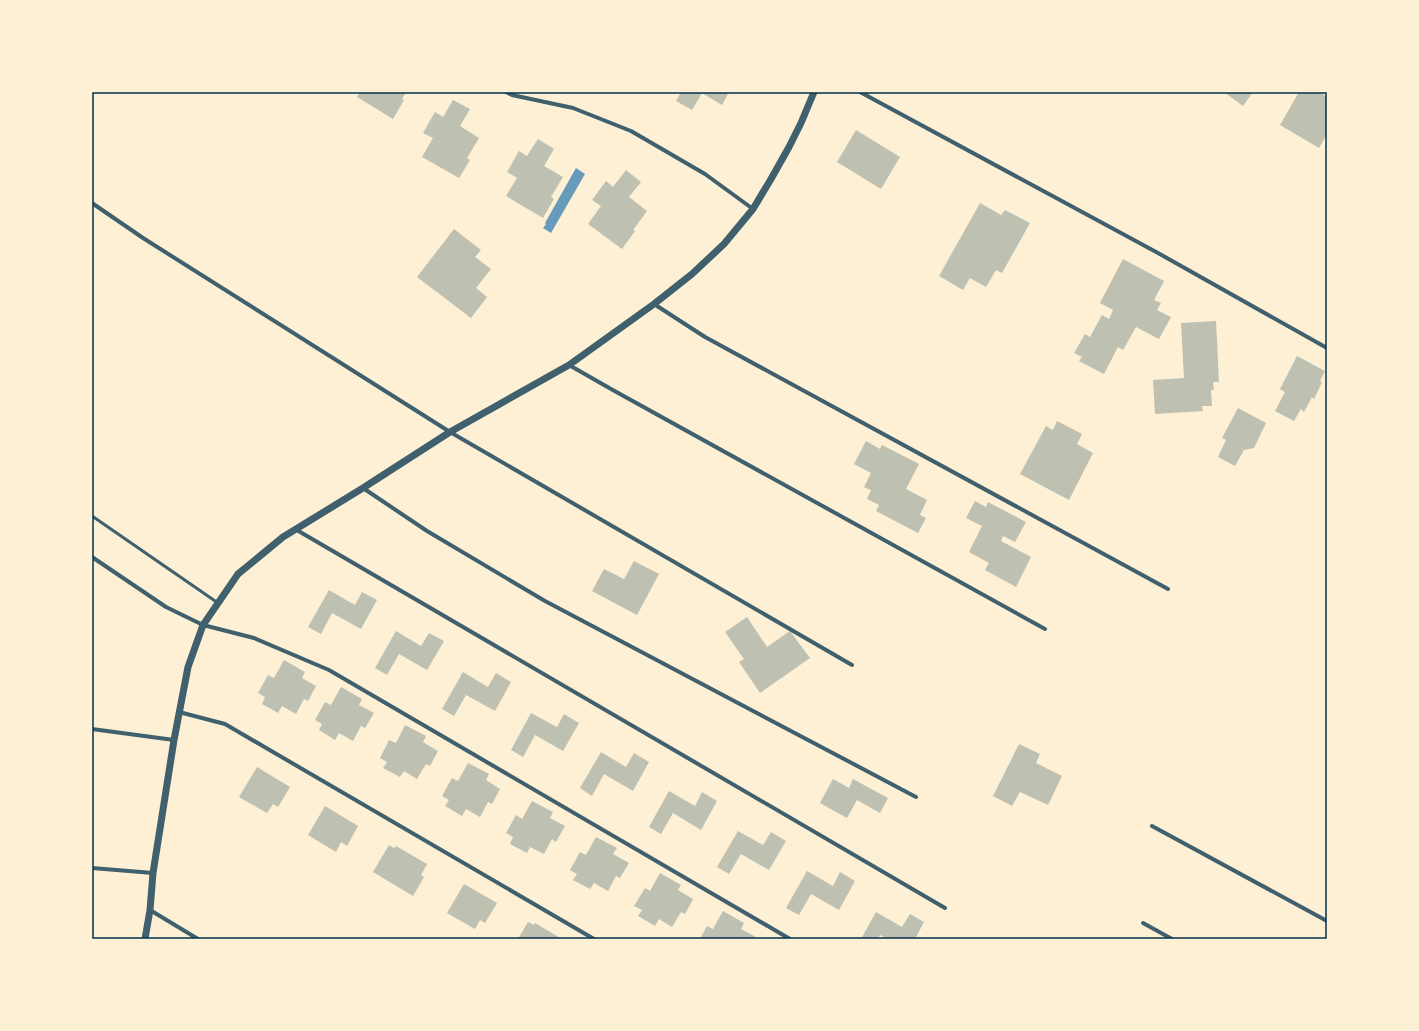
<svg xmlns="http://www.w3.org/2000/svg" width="1419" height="1031" viewBox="0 0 1419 1031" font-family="Cabin,sans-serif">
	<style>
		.water { fill: #669bbc }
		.building { fill: #bec0b2 }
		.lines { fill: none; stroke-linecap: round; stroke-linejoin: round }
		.service { stroke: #3f606c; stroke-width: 3 }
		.minor { stroke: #3f606c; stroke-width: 4 }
		.tertiary { stroke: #3f606c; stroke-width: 7 }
		.neatline { fill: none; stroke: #003049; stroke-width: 1.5 }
	</style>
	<rect width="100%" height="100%" fill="#fdf0d5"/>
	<polygon class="water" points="576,168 585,174 551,233 543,228 546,224 545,223"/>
	<g class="building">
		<polygon points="360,92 406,92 402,99 404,100 393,119 357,97"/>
		<polygon points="681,92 729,92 722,105 702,93 692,110 676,101"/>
		<polygon points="1224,92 1253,92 1243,106"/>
		<polygon points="1299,92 1319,92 1327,97 1327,134 1319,148 1280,125"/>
		<polygon points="453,100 470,109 460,126 479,138 467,158 470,160 459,178 422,157 433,138 423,133 435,112 443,117"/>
		<polygon points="856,130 900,157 881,189 837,162"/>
		<polygon points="538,139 554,149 544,166 563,177 551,197 554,199 543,218 506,196 517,178 507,172 519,151 527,156"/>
		<polygon points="626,170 641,182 629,197 647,211 633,230 635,231 622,249 588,224 601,206 592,200 606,181 613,187"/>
		<polygon points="980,203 1001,215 1005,210 1030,223 1002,273 996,270 986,287 970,278 963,290 939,276"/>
		<polygon points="454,229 481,250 475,257 491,269 476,288 487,297 471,318 417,277"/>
		<polygon points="1123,259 1164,281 1154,300 1161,303 1157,310 1171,317 1159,339 1136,327 1123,350 1118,347 1104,374 1079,361 1082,357 1074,353 1085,334 1090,337 1102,315 1109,319 1113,310 1100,303"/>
		<polygon points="1216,321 1219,382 1213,382 1214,390 1211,390 1212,406 1202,406 1203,411 1155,414 1153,380 1184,378 1181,323"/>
		<polygon points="1297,356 1325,371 1320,381 1322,382 1314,399 1312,397 1304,412 1301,409 1294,421 1275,411 1285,392 1280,389"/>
		<polygon points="1238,408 1266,423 1254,448 1244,450 1235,466 1218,457 1226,440 1222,438"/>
		<polygon points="1057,421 1082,434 1077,444 1093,453 1069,500 1020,474 1046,426 1053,430"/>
		<polygon points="866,441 880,449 882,445 919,464 906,489 927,500 920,515 926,518 918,533 876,511 879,505 867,499 871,490 864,487 871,473 854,464"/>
		<polygon points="975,501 986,507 988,502 1026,522 1015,542 1003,536 1001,541 1031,557 1016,587 985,570 989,563 969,552 982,526 966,518"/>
		<polygon points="634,561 659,574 637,615 592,591 604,569 624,579"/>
		<polygon points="329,590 355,605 362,592 377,600 361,629 332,613 321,634 308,627"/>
		<polygon points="747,617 767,647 790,631 810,658 760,693 739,662 744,659 725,632"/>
		<polygon points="396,631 421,646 429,633 444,641 427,670 399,654 387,675 375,668"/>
		<polygon points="284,660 305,672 302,678 316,686 308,701 304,699 296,714 282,706 278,713 262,704 265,697 258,693 268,675 274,678"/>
		<polygon points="463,672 488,687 496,673 511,682 495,711 466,695 454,716 442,709"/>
		<polygon points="341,687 362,699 359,705 374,713 365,728 361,726 353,741 339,733 335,740 319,730 322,724 315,720 325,702 331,705"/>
		<polygon points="531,713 557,727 564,714 579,723 563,751 535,735 523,757 511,750"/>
		<polygon points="405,725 426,736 423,742 438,751 430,766 426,764 417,779 404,771 400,777 383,768 387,762 380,758 389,740 396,743"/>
		<polygon points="1019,744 1040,754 1036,763 1062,776 1048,805 1020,792 1012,806 993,796"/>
		<polygon points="601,752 626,767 634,753 649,762 633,791 604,774 592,796 580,788"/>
		<polygon points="468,763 489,774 486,780 500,789 492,804 488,802 480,817 466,809 462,816 445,806 449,800 442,796 452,778 458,781"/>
		<polygon points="257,767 290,787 278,807 273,804 267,813 239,797"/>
		<polygon points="833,779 849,788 853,779 888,798 880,813 857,800 847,818 820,803"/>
		<polygon points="669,791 695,806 702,792 717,801 701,830 673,813 661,834 649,827"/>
		<polygon points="532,801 553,812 550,818 565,826 556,842 552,839 544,854 530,847 527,853 510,844 513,837 506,833 516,815 522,819"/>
		<polygon points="325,806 358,826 347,846 341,842 336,852 308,835"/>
		<polygon points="738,831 763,845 771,832 786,841 769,870 741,854 729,874 717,867"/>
		<polygon points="596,837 617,848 613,854 629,863 620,878 616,876 608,891 594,883 590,889 573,880 577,874 570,870 580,852 586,855"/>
		<polygon points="389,845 394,848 396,846 427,864 421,875 424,877 413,896 373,872"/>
		<polygon points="807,871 833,886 840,872 855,881 839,910 811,894 799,915 786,908"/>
		<polygon points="660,873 681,885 678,890 693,899 685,914 681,912 672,927 659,919 655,926 638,916 642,910 634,906 645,888 650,891"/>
		<polygon points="464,884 497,903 485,923 480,920 475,929 447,913"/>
		<polygon points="723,911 744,923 741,929 756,937 755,939 700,939 707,926 713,929"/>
		<polygon points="876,912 902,927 910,914 924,922 915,939 888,939 880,935 878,939 861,939"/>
		<polygon points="528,922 534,925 535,923 562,939 518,939"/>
	</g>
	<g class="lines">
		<polyline class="service" points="92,516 218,603"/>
		<g class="minor">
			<polyline points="506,92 512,95 573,108 631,131 705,174 753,209"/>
			<polyline points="860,92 1158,253 1327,348"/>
			<polyline points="92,203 143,238 450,432 852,665"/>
			<polyline points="654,304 705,337 1168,589"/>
			<polyline points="569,365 611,389 1045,629"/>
			<polyline points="363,488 427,531 545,601 916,797"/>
			<polyline points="295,529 945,908"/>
			<polyline points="92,557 166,607 203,625 254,638 329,670 790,939"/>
			<polyline points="179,712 225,724 594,939"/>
			<polyline points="92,729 174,740"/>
			<polyline points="1152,826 1327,921"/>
			<polyline points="92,868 153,873"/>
			<polyline points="150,910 198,939"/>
			<polyline points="1143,923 1172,939"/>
		</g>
		<polyline class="tertiary" points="145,939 150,910 153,873 174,740 188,667 203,625 238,574 283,537 363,488 450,432 569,365 654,304 692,274 724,244 753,209 771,179 789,147 801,123 814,92"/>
	</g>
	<rect width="1419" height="1031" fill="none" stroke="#fdf0d5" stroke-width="186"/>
	<rect x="93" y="93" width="1233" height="845" class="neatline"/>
</svg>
